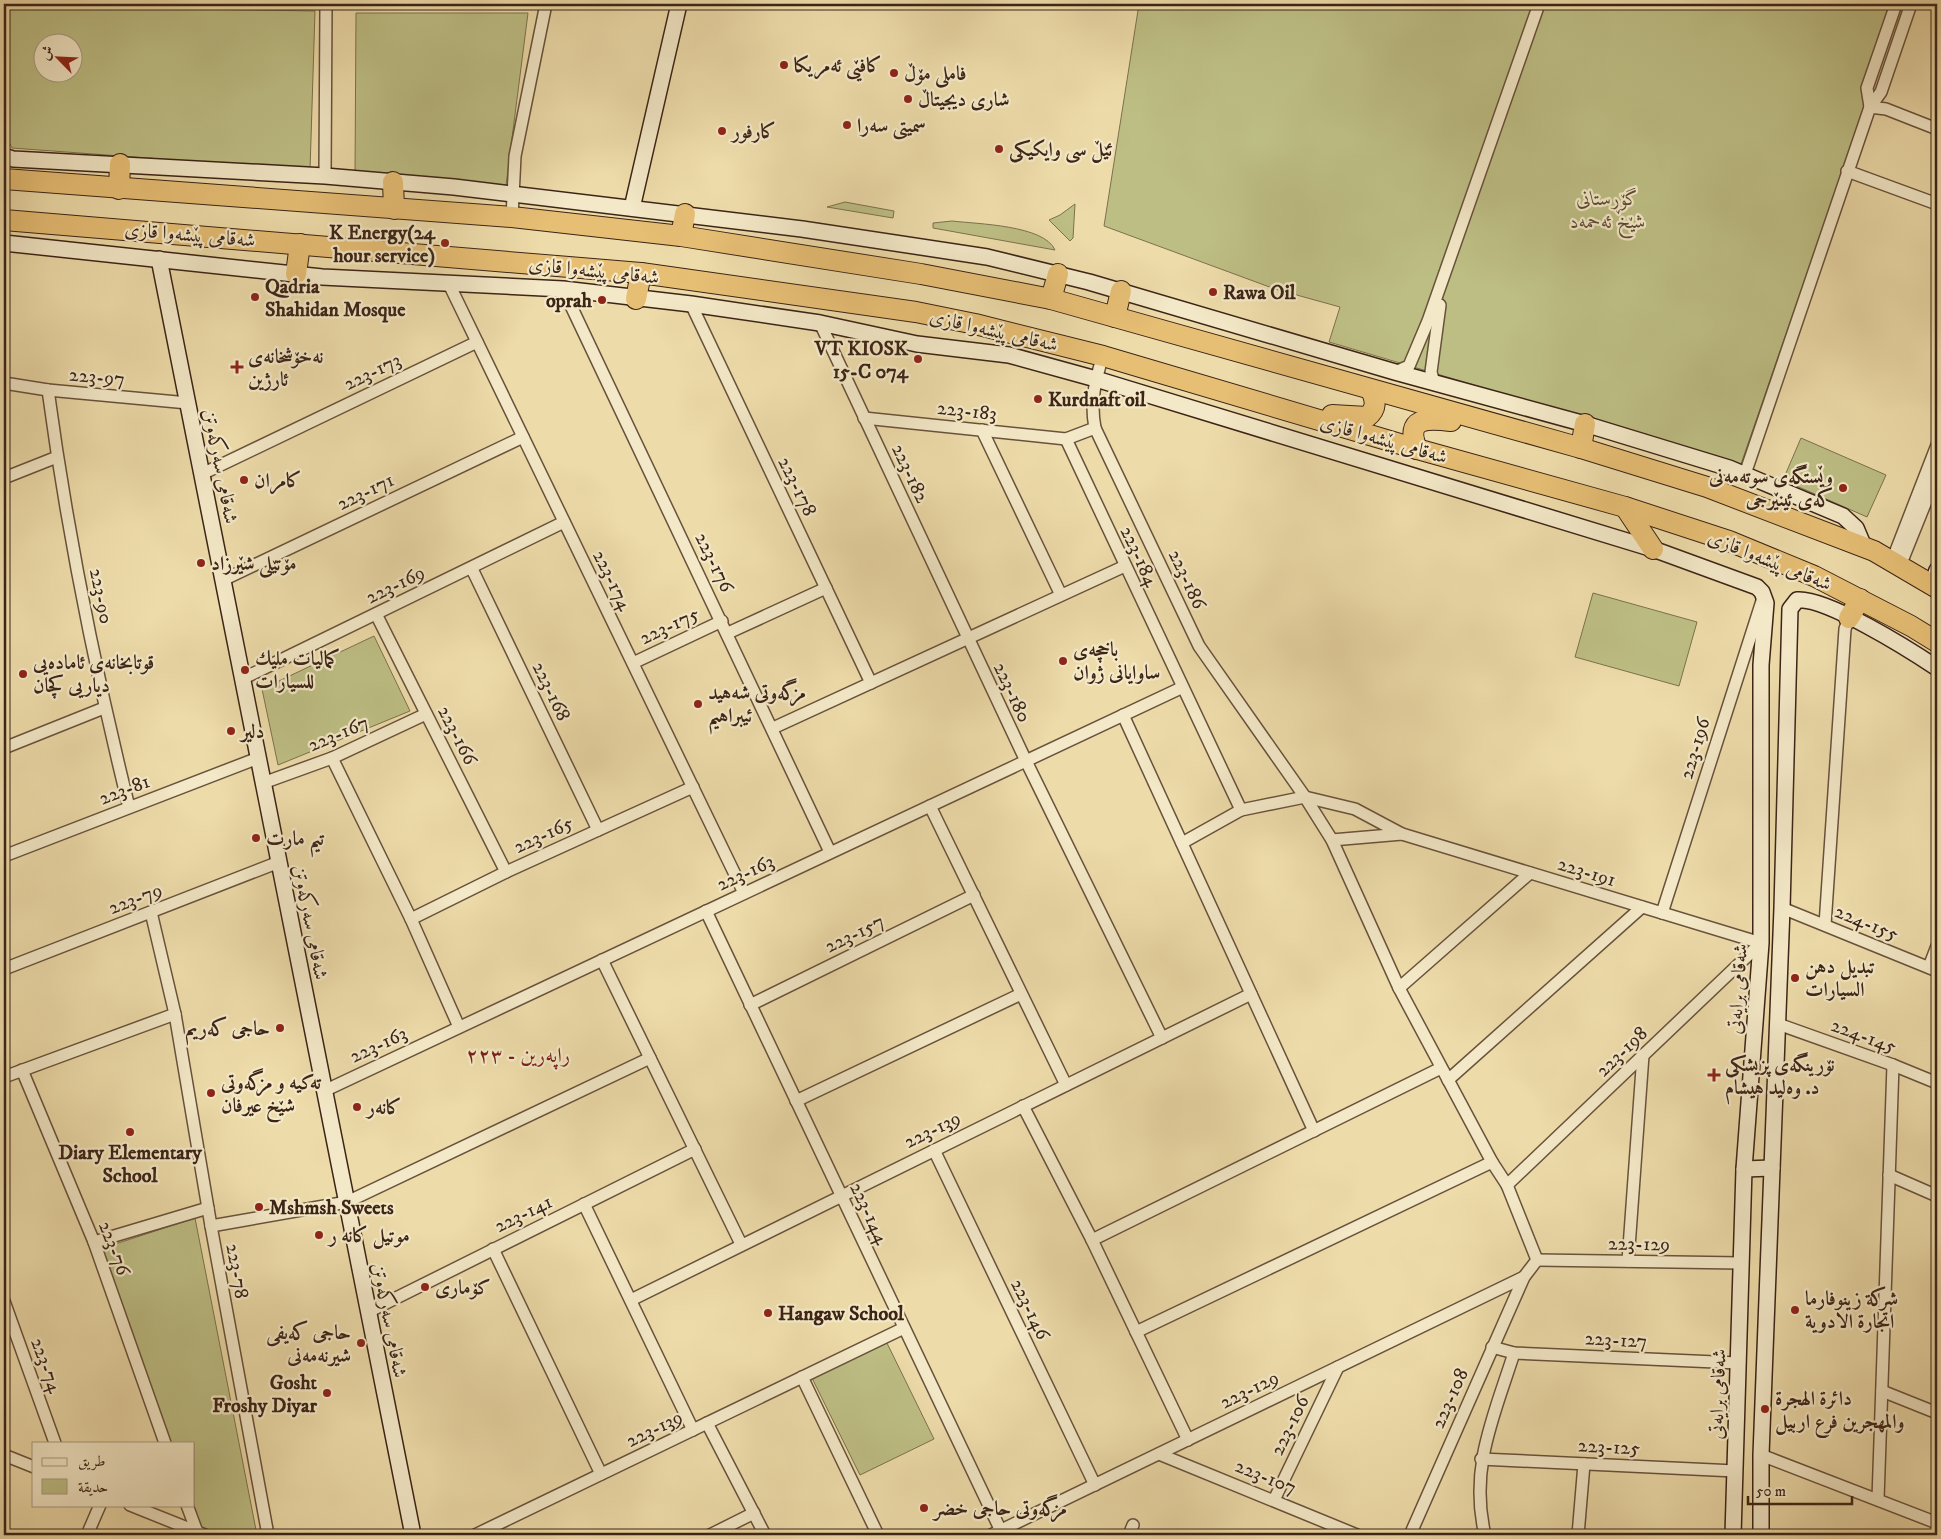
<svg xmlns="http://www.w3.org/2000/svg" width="1941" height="1539" viewBox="0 0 1941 1539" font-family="'IM FELL DW Pica',Amiri,serif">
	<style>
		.green { fill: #bdbe84; stroke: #7c714e; fill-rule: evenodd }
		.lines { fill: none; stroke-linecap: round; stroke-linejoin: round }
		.street-casing { stroke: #68523c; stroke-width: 14 }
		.secondary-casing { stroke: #3c2417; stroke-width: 18 }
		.highway-casing { stroke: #3c2417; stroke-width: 22 }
		.street { stroke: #f3e8c7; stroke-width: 11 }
		.secondary { stroke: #f3e8c7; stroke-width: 15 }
		.highway { stroke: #e6be74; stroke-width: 20 }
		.poi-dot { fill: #8f2418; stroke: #f3e8c7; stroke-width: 2 }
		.labels { text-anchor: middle; stroke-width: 4.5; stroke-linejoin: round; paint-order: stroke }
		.poi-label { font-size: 20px; font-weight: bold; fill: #3c2417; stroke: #f3e8c7; text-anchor: start }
		.park-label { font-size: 20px; font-style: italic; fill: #5c4a32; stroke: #f3e8c7 }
		.street-label { font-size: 20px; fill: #3c2417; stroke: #f3e8c7 }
		.neighbourhood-label { font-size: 21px; fill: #7a1f14; stroke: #f3e8c7 }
	</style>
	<rect width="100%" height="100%" fill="#eddba9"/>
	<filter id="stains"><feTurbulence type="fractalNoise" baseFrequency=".004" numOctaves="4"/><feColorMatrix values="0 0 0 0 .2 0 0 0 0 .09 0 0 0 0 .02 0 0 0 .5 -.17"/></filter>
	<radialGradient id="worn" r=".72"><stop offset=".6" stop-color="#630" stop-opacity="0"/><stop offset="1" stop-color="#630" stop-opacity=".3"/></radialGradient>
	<g class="green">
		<polygon points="1139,4 1900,4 1741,464 1329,342 1340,307 1275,289 1104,226"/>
		<path d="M4,6L315,11L310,170L12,148L4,132ZM42,42H72V72H42Z"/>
		<polygon points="356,13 528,13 506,185 355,174"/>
		<polygon points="845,202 894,211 893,218 827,207"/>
		<polygon points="1075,204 1073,238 1070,241 1049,220 1060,215"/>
		<path d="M952,221C977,224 1044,225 1055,250L933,228V223Z"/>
		<polygon points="1801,438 1886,475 1867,517 1783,480"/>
		<polygon points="1593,593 1697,622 1679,686 1575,657"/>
		<polygon points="374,636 410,711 278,765 262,689"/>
		<polygon points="195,1218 257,1535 200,1534 190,1505 194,1505 194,1443 168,1443 100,1249"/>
		<polygon points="884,1337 934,1439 860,1475 810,1374"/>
	</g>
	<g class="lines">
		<defs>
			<g id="street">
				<polyline points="1896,4 1867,88 1870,107 1881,92 1911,4"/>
				<polyline points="1847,171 1937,204"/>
				<polyline points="325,176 326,4"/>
				<polyline points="512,217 515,156 546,4"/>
				<polyline points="449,284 744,893"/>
				<polyline points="563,289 830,852"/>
				<polyline points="691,304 871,683"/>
				<polyline points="820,323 1026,761 1162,1038"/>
				<path d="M1103,356C1095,380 1090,402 1095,428L1199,646L1305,797L1332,840L1399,988L1492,1162L1507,1185L1537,1260L1524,1277L1410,1535"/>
				<polyline points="1395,372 1409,366 1428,321 1539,4"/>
				<polyline points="4,383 48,390 188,403"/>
				<polyline points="1434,383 1431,372 1440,305"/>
				<path d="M48,390C67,530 95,670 129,807"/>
				<polyline points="864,418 1066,439 1095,428"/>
				<polyline points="982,430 1061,595"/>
				<polyline points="1066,439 1241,810"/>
				<polyline points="202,474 477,342"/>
				<polyline points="1745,474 1870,107 1886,109 1937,129"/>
				<polyline points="4,478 57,457"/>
				<polyline points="1892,561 1937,445"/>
				<polyline points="1900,566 1937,474"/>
				<polyline points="472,569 598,830"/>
				<polyline points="223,580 523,437"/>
				<polyline points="376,614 506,872"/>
				<polyline points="728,633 826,588"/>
				<polyline points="633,663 722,621"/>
				<polyline points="242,679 564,522"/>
				<polyline points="1123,715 1314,1131"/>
				<polyline points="773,728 1125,566"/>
				<polyline points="4,748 104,708"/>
				<polyline points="332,758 411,919 459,1027"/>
				<polyline points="263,783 332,758 426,714"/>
				<polyline points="930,806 1066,1085"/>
				<polyline points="1332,840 1402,834"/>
				<polyline points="1182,843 1241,810 1305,797 1355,809 1402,834 1761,943 1507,1185"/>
				<polyline points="4,856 258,758"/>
				<polyline points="1782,908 1937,971"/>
				<polyline points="706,911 1001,1531"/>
				<polyline points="151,912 175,1014 211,1226 268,1535"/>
				<polyline points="1662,913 1762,601"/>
				<polyline points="411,919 506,872 693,787"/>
				<polyline points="1825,925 1845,629 1849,618"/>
				<polyline points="602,960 741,1244"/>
				<polyline points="1929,967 1937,946"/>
				<polyline points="4,969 279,862"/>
				<polyline points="1399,988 1530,873"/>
				<polyline points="750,1005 974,895"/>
				<polyline points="1778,1024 1893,1065 1937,1083"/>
				<polyline points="22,1070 94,1242 165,1443"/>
				<polyline points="4,1077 175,1014"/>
				<polyline points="1448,1080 1642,907"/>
				<polyline points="324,1091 1181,688"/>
				<polyline points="796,1101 1021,994"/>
				<polyline points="1023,1106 1092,1240 1188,1440"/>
				<polyline points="934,1150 1095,1485"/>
				<polyline points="1889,1175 1937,1196"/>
				<polyline points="584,1204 693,1430"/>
				<polyline points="211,1226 347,1202 650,1058"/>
				<polyline points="1092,1240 1441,1068"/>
				<polyline points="94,1242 208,1208"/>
				<polyline points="493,1249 601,1474"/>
				<polyline points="1537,1260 1741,1263"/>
				<polyline points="1628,1261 1643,1055"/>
				<polyline points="631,1300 1251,994"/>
				<polyline points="4,1301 55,1443"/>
				<polyline points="368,1312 695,1149"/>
				<polyline points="1136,1332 1492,1162"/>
				<polyline points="1492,1347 1514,1353 1738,1363"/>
				<polyline points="802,1377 878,1535"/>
				<polyline points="1882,1391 1937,1413"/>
				<polyline points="707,1423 765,1535"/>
				<polyline points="1159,1454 1357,1535"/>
				<polyline points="4,1455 34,1467"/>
				<polyline points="1761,1455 1937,1523"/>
				<polyline points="1481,1459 1735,1471"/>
				<polyline points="1878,1499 1893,1065"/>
				<polyline points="1274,1500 1338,1367"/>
				<polyline points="130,1505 205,1535"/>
				<polyline points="187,1505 197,1532"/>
				<polyline points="87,1535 100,1505"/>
				<polyline points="475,1535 904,1328"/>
				<polyline points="710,1535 754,1513"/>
				<polyline points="991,1535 1524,1277"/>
				<polyline points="1129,1535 1133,1525"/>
				<path d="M1485,1535C1469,1468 1494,1416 1514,1353"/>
				<polyline points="1578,1535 1584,1464"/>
			</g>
			<g id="secondary">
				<polyline points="4,156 13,159 325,176 454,187 802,229 987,257 1089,282 1395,372 1585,424 1729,468 1843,516 1856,528 1864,547"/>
				<polyline points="632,208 679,4"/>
				<polyline points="4,243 322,277 563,289 691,304 820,323 917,344 1009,355 1096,379 1653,549 1757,587 1762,592 1766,603 1761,665 1761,943 1744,1169 1733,1535"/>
				<polyline points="159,259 413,1535"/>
				<polyline points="1932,585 1937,570"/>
				<polyline points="1744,1169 1772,1168"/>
				<path d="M1761,1535V1455L1782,908L1790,609L1797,600C1826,597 1910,650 1937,668"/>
			</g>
			<g id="highway">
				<polyline points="4,179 512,217 681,236 921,274 1051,299 1581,448 1707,487 1874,551 1937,588"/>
				<polyline points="393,182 394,209"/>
				<polyline points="119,189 120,164"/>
				<polyline points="4,220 641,273 916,312 975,324 1103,356 1417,449 1625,507 1729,541 1814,576 1911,626 1937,642"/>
				<polyline points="681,236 685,214"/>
				<polyline points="296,274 300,244"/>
				<polyline points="636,299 641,273"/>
				<polyline points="1051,299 1058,274"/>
				<polyline points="1115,317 1121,291"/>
				<path d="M1332,415L1367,417C1377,409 1376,401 1371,390"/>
				<polyline points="1581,448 1585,424"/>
				<path d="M1417,449C1404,417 1428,418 1451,421"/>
				<polyline points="1625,507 1653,549"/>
				<polyline points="1849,618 1860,599"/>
			</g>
		</defs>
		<use href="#street" class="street-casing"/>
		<use href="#secondary" class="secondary-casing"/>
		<use href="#highway" class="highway-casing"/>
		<use href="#street" class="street"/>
		<use href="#secondary" class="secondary"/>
		<use href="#highway" class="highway"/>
	</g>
	<g class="poi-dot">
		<circle cx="784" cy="65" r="5"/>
		<circle cx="894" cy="73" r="5"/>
		<circle cx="908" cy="99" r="5"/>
		<circle cx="847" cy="125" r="5"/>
		<circle cx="722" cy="131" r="5"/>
		<circle cx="999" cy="149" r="5"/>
		<circle cx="445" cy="243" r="5"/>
		<circle cx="1213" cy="292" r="5"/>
		<circle cx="255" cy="297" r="5"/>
		<circle cx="602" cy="300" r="5"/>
		<circle cx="918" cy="359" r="5"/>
		<path d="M234.5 359.5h5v5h5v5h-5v5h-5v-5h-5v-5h5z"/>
		<circle cx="1038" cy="399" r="5"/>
		<circle cx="244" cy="480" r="5"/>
		<circle cx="1843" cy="488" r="5"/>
		<circle cx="201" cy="563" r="5"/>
		<circle cx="1063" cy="661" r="5"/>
		<circle cx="245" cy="670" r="5"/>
		<circle cx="23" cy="674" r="5"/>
		<circle cx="698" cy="704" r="5"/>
		<circle cx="231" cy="731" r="5"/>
		<circle cx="256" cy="838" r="5"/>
		<circle cx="1795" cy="978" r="5"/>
		<circle cx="280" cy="1028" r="5"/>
		<path d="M1711.5 1067.5h5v5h5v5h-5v5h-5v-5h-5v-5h5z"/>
		<circle cx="211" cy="1093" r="5"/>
		<circle cx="357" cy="1107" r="5"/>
		<circle cx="130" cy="1132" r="5"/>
		<circle cx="259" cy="1207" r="5"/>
		<circle cx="319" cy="1235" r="5"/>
		<circle cx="425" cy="1287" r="5"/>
		<circle cx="1795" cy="1310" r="5"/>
		<circle cx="768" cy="1313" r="5"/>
		<circle cx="361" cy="1343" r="5"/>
		<circle cx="327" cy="1393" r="5"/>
		<circle cx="1765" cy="1409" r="5"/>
		<circle cx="924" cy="1508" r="5"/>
	</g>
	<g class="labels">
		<g class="poi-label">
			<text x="794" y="72">کافێی ئەمریکا</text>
			<text x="904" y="80">فاملی مۆڵ</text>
			<text x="918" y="106">شاری دیجیتاڵ</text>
			<text x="857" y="132">سمیتی سەرا</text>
			<text x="732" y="138">کارفور</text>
			<text x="1009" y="156">ئێڵ سی وایکیکی</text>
			<text x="435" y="239" text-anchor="end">K Energy(24<tspan x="435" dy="23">hour service)</tspan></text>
			<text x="265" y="293">Qadria<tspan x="265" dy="23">Shahidan Mosque</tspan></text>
			<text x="1223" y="299">Rawa Oil</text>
			<text x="592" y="307" text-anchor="end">oprah</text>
			<text x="908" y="355" text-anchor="end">VT KIOSK<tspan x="908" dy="23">15-C 074</tspan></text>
			<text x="248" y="363">نەخۆشخانەی<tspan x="248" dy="23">ئارژین</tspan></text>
			<text x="1048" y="406">Kurdnaft oil</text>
			<text x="1833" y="483" text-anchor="end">وێستگەی سوتەمەنی<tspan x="1833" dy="23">کەی ئینێرجی</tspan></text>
			<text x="254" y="487">كامران</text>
			<text x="211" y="570">مۆتێلی شێرزاد</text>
			<text x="1073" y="656">باخچەی<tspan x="1073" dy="23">ساوایانی ژوان</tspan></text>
			<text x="255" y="665">كماليات مليك<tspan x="255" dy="23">للسيارات</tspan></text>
			<text x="33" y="669">قوتابخانەی ئامادەیی<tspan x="33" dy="23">دیاریی کچان</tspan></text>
			<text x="708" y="699">مزگەوتی شەهید<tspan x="708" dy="23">ئیبراهیم</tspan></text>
			<text x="241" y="738">دلير</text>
			<text x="266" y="845">تیم مارت</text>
			<text x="1805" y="973">تبديل دهن<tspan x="1805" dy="23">السيارات</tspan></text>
			<text x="270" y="1035" text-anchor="end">حاجی کەریم</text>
			<text x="1725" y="1071">نۆرینگەی پزیشکی<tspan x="1725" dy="23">د. وەلید هیشام</tspan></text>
			<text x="221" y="1089">تەکیە و مزگەوتی<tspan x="221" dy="23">شێخ عیرفان</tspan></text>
			<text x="367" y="1114">کانەر</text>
			<text x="130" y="1159" text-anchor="middle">Diary Elementary<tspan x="130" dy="23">School</tspan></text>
			<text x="269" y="1214">Mshmsh Sweets</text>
			<text x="329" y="1242">موتيل كانه ر</text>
			<text x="435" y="1294">كۆماری</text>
			<text x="1805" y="1305">شركة زينوفارما<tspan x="1805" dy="23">اتجارة الادوية</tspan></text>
			<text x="778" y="1320">Hangaw School</text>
			<text x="351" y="1339" text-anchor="end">حاجی کەیفی<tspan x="351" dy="23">شیرنەمەنی</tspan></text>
			<text x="317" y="1389" text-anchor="end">Gosht<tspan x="317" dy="23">Froshy Diyar</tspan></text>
			<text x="1775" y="1405">دائرة الهجرة<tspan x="1775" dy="23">والمهجرين فرع اربيل</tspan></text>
			<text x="934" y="1515">مزگه‌وتی حاجی خضر</text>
		</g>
		<g class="park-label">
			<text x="1608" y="205">گۆڕستانی<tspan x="1608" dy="23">شێخ ئەحمەد</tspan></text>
		</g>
		<g class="street-label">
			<text transform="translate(190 234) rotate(5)" y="7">شەقامی پێشەوا قازی</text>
			<text transform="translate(594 270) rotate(6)" y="7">شەقامی پێشەوا قازی</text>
			<text transform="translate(994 330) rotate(13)" y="7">شەقامی پێشەوا قازی</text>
			<text transform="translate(372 371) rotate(-26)" y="7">223-173</text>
			<text transform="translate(97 376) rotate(5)" y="7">223-97</text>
			<text transform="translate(967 410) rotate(6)" y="7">223-183</text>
			<text transform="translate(1384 439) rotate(16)" y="7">شەقامی پێشەوا قازی</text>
			<text transform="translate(221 466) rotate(79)" y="7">شەقامی سەرکەوتن</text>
			<text transform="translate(911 473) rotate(65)" y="7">223-182</text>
			<text transform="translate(798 486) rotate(64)" y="7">223-178</text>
			<text transform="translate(365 491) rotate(-26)" y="7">223-171</text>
			<text transform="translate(1140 556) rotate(65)" y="7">223-184</text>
			<text transform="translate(1770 560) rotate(22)" y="7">شەقامی پێشەوا قازی</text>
			<text transform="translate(715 562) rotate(64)" y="7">223-176</text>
			<text transform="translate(1188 579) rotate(65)" y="7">223-186</text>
			<text transform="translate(613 580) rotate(64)" y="7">223-174</text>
			<text transform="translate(395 584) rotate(-26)" y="7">223-169</text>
			<text transform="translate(102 596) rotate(79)" y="7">223-90</text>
			<text transform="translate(669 625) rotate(-25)" y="7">223-175</text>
			<text transform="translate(552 691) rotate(64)" y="7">223-168</text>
			<text transform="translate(1013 692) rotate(65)" y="7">223-180</text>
			<text transform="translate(338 733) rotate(-23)" y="7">223-167</text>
			<text transform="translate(458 735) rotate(63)" y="7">223-166</text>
			<text transform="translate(1694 748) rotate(-73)" y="7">223-196</text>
			<text transform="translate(124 789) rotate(-21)" y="7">223-81</text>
			<text transform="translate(543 834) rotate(-25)" y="7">223-165</text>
			<text transform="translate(1587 871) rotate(17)" y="7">223-191</text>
			<text transform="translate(745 872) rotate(-25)" y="7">223-163</text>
			<text transform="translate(135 898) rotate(-21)" y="7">223-79</text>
			<text transform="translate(311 922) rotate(79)" y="7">شەقامی سەرکەوتن</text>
			<text transform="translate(1867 922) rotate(22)" y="7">224-155</text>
			<text transform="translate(854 933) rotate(-26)" y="7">223-157</text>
			<text transform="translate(1737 989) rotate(-86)" y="7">شەقامی برایەتی</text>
			<text transform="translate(1864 1035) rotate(20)" y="7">224-145</text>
			<text transform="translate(378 1044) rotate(-25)" y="7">223-163</text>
			<text transform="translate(1621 1051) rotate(-44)" y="7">223-198</text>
			<text transform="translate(932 1129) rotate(-26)" y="7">223-139</text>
			<text transform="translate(523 1213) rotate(-26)" y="7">223-141</text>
			<text transform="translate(870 1213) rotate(65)" y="7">223-144</text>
			<text transform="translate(1639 1243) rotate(1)" y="7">223-129</text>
			<text transform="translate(115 1248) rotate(69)" y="7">223-76</text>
			<text transform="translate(238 1271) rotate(80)" y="7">223-78</text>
			<text transform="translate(1031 1309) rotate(64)" y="7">223-146</text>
			<text transform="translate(390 1320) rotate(79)" y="7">شەقامی سەرکەوتن</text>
			<text transform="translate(1616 1339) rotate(3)" y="7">223-127</text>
			<text transform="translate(47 1365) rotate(70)" y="7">223-74</text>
			<text transform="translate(1249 1389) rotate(-26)" y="7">223-129</text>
			<text transform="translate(1717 1394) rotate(-88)" y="7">شەقامی برایەتی</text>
			<text transform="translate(1449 1398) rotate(-66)" y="7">223-108</text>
			<text transform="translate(1289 1425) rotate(-64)" y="7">223-106</text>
			<text transform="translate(654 1428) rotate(-26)" y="7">223-139</text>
			<text transform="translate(1609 1446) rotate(3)" y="7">223-125</text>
			<text transform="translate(1266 1476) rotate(22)" y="7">223-107</text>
		</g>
		<g class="neighbourhood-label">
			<text x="518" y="1062">راپەرین - ٢٢٣</text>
		</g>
	</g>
	<rect width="1941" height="1539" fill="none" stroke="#eddba9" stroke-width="20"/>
	<rect x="5" y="5" width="1931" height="1529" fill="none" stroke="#3c2417" stroke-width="2.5"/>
	<rect x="10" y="10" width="1921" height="1519" fill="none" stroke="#3c2417"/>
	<rect x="32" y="1442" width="162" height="65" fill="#f3e8c7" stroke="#aa9a81"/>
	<rect x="42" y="1458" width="25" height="8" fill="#f3e8c7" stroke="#aa9a81"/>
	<text x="78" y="1466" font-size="15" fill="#3c2417">طريق</text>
	<rect x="42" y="1479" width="25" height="15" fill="#bdbe84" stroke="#aa9a81"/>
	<text x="78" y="1492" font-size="15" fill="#3c2417">حديقة</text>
	<g transform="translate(58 58) rotate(294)"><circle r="24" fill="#f3e8c7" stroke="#aa9a81"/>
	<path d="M0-4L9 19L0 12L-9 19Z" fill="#8f2418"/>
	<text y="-8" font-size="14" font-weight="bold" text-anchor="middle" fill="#3c2417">ش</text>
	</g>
	<path d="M1748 1496v8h104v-8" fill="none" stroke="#3c2417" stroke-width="2.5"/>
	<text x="1756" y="1496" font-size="15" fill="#3c2417" stroke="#f3e8c7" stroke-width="4" paint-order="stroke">50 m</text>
	<rect width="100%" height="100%" filter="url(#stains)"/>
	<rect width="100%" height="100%" fill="url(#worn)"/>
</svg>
